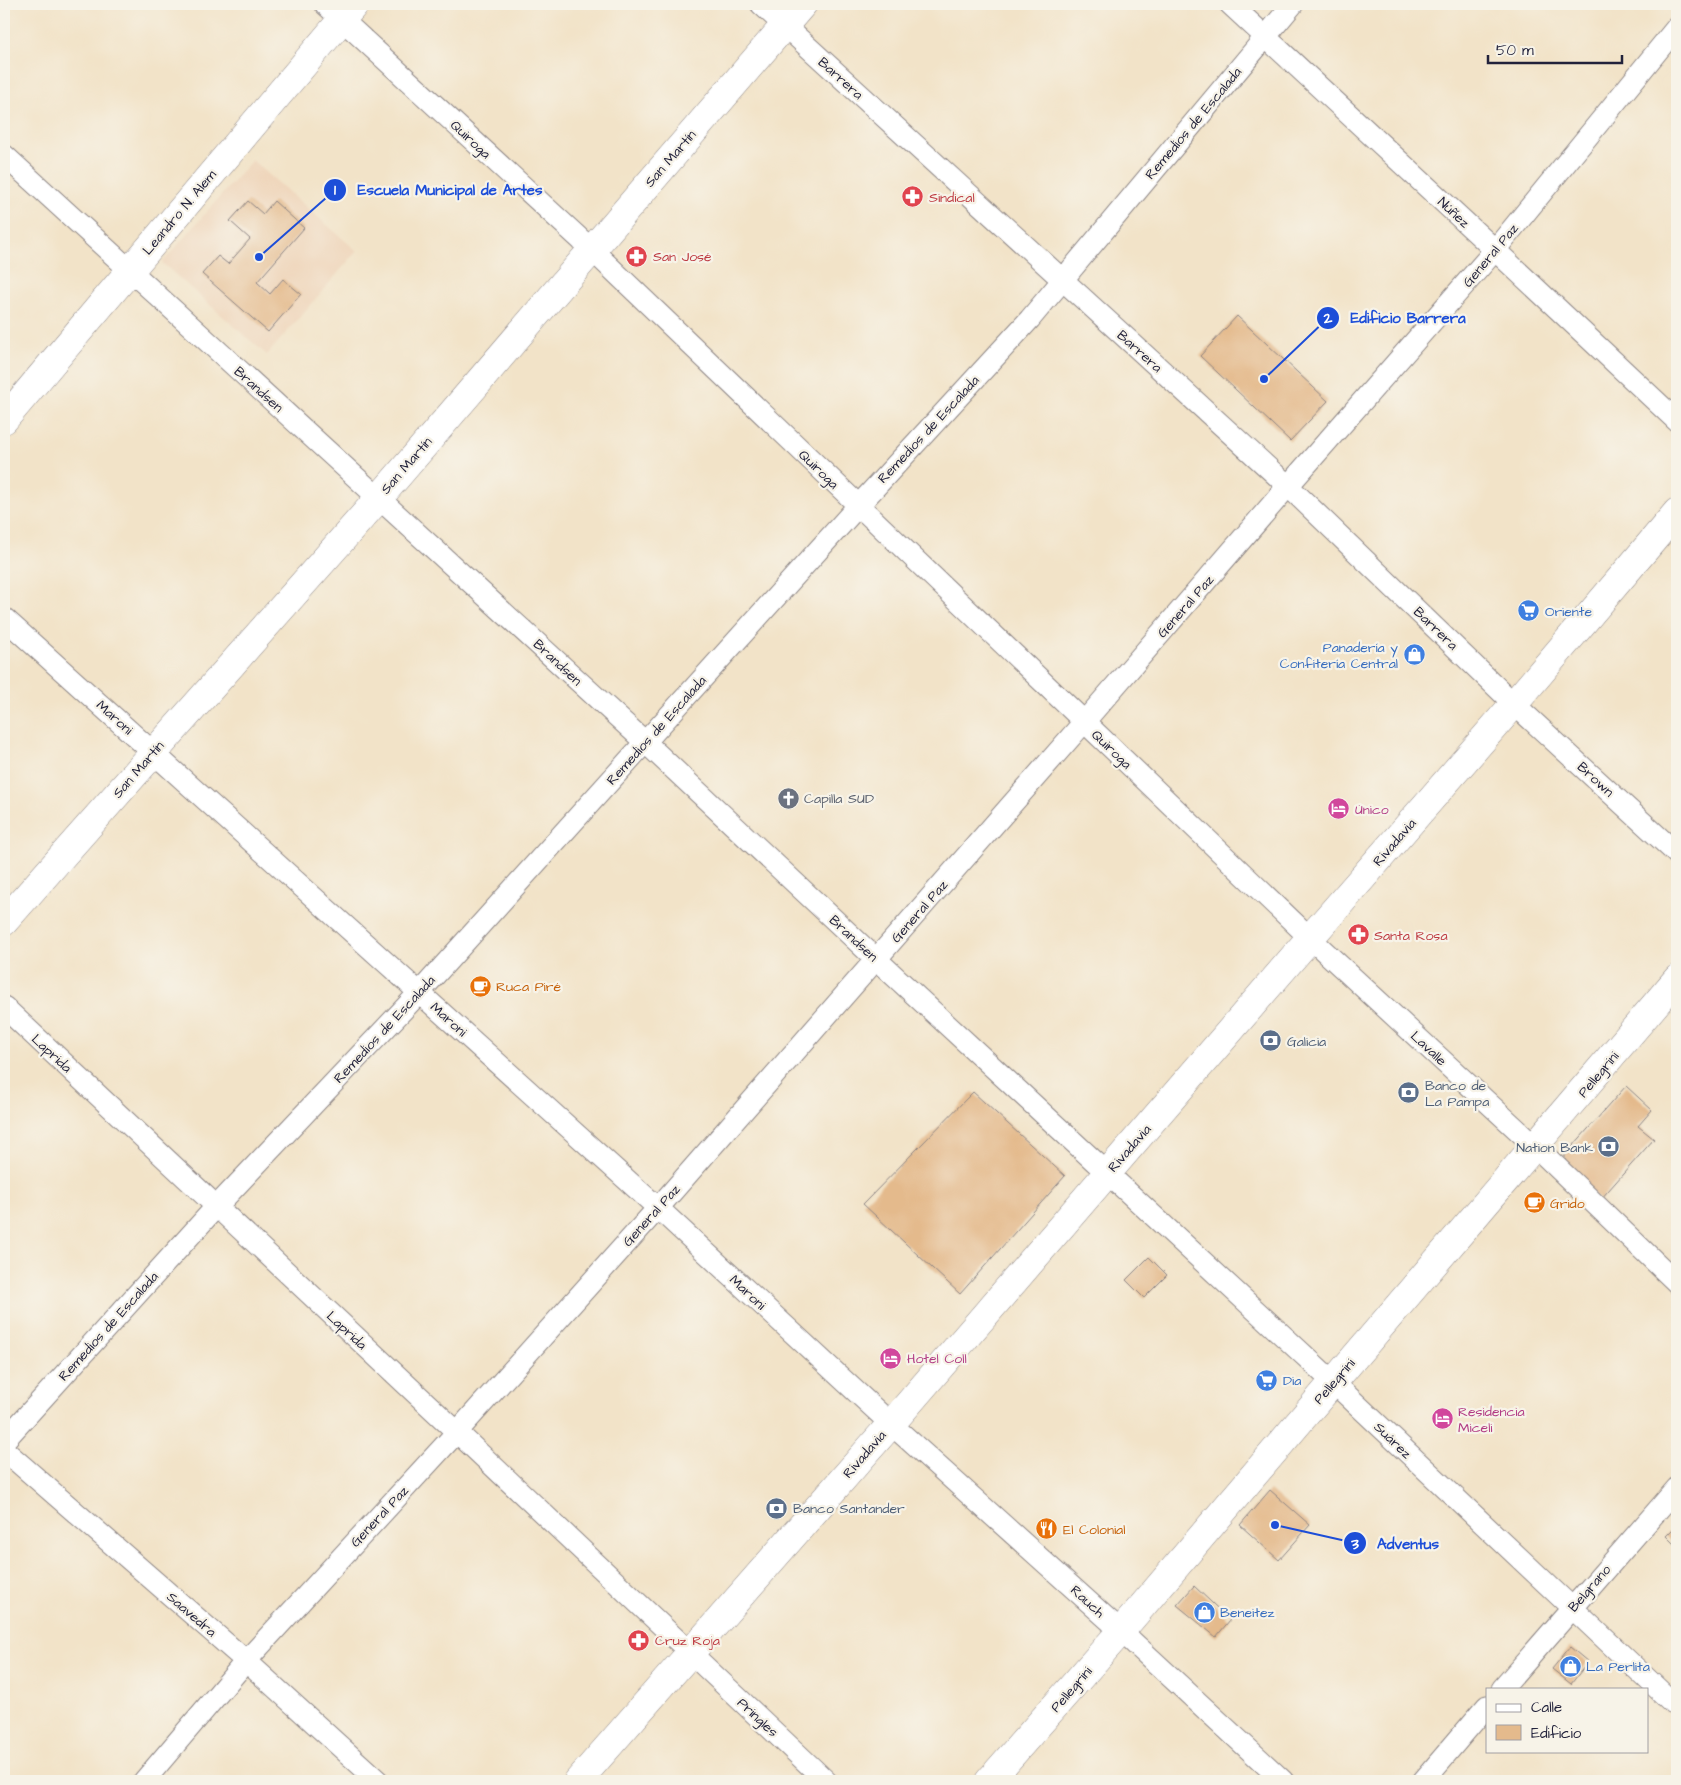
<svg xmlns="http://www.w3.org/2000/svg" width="1681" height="1785" viewBox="0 0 1681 1785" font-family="'Architects Daughter',sans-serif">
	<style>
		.built { fill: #efd6bb }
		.building { fill: #e4ba8c }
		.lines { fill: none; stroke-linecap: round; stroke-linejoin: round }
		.minor-casing { stroke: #8a8282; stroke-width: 23 }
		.major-casing { stroke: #8a8282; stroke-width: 29 }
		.minor { stroke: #fff; stroke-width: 21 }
		.major { stroke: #fff; stroke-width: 28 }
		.labels { text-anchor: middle; stroke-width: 4.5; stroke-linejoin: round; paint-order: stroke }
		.street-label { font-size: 14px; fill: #22223b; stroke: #f7f3e8 }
		.health-label { font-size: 14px; fill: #be3a42; stroke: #f7f3e8; text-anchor: start }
		.shop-label { font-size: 14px; fill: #366cbe; stroke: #f7f3e8; text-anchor: start }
		.worship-label { font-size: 14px; fill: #5b616d; stroke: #f7f3e8; text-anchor: start }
		.hotel-label { font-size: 14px; fill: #b23c85; stroke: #f7f3e8; text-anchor: start }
		.food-label { font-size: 14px; fill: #c56008; stroke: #f7f3e8; text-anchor: start }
		.service-label { font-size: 14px; fill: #4e5e75; stroke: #f7f3e8; text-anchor: start }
		.leader { fill: none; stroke: #1d4ed8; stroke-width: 2 }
		.callout-dot { fill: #1d4ed8; stroke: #f7f3e8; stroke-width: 2 }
		.mark-label { font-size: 15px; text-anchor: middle; font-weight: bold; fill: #fff }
		.callout-label { font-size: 15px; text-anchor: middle; font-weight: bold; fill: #1d4ed8; stroke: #f7f3e8; stroke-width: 4.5; stroke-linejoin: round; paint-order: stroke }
	</style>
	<rect width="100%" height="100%" fill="#f7f3e8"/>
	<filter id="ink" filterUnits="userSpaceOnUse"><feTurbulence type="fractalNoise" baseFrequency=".02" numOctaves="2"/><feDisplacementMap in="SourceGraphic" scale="10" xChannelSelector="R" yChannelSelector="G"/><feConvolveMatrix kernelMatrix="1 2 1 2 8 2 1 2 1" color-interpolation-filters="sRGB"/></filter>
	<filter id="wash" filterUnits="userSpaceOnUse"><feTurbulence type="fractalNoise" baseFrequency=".0096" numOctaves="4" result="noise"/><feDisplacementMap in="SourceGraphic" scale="20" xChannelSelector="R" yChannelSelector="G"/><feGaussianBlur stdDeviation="1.12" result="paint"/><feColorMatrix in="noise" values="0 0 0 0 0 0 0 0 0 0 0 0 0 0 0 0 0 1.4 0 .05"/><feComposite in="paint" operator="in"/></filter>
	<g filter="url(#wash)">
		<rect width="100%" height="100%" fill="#f2e3c8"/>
		<polygon class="built" points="252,160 357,251 267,355 162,263"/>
		<g id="blocks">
			<g class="building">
				<polygon points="248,201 263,214 274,201 304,228 257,282 270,294 283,279 301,294 268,332 202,274 218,256 228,264 250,239 230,221"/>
				<polygon points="1237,316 1328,401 1290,441 1200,356"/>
				<polygon points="1626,1086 1652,1110 1638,1126 1654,1139 1600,1200 1565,1168 1565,1155"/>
				<polygon points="973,1092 1065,1176 960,1294 863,1204"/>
				<polygon points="1149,1257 1167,1275 1144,1298 1126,1280"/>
				<polygon points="1270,1490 1310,1525 1279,1560 1240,1525"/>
				<polygon points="1677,1525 1677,1547 1666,1536"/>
				<polygon points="1194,1586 1230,1620 1216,1637 1177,1605"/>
				<polygon points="1570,1647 1588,1662 1571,1684 1552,1669"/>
			</g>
		</g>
	</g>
	<g filter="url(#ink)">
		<use href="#blocks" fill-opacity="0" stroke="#8a8282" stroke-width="1"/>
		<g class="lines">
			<defs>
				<g id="minor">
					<polyline points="325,4 591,249 1310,938 1536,1147 1677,1283"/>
					<polyline points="761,4 1288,486 1514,704 1677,854"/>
					<polyline points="1230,4 1495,250 1677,421"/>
					<polyline points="4,155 645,742 876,959 1333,1382 1677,1707"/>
					<polyline points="4,618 658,1208 891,1424 1121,1631 1283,1781"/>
					<polyline points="4,1007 457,1432 826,1781"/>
					<polyline points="4,1441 216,1207 419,993 858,506 1030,319 1293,4"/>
					<polyline points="4,1450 246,1661 378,1781"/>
					<polyline points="1502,1689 1677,1488"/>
					<polyline points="144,1781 246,1661 457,1432 658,1208 1084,722 1288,486 1495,250 1677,27"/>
					<polyline points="1423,1781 1487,1706"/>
				</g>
				<g id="major">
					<polyline points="4,420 355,4"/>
					<polyline points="4,922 379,498 803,4"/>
					<polyline points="578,1781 891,1424 1310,938 1514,704 1677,512"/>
					<polyline points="989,1781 1121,1631 1677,979"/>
				</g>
			</defs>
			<use href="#minor" class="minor-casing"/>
			<use href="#major" class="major-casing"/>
			<use href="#minor" class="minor"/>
			<use href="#major" class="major"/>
		</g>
	</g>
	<defs>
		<symbol id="pharmacy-disc" viewBox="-11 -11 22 22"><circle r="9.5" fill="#e0444e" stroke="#f7f3e8"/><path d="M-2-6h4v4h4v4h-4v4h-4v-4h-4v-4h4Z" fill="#fff"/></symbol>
		<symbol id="supermarket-disc" viewBox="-11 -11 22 22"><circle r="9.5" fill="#3f7fe0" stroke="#f7f3e8"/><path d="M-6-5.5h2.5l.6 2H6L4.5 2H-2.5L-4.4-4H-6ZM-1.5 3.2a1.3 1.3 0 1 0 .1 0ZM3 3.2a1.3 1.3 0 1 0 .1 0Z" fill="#fff"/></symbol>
		<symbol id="shop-disc" viewBox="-11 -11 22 22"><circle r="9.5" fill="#3f7fe0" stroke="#f7f3e8"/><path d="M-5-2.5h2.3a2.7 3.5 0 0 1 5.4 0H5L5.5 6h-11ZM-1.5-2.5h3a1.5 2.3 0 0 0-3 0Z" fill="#fff"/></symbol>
		<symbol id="church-disc" viewBox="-11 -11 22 22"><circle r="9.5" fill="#6b7280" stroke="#f7f3e8"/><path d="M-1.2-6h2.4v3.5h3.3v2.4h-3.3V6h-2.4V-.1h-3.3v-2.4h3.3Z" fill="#fff"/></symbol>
		<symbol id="hotel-disc" viewBox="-11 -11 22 22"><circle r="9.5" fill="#d1479c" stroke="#f7f3e8"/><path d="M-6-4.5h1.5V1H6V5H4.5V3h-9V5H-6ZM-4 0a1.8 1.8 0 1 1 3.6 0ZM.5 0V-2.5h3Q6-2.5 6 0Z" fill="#fff"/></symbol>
		<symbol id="cafe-disc" viewBox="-11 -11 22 22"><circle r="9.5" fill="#e8710a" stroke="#f7f3e8"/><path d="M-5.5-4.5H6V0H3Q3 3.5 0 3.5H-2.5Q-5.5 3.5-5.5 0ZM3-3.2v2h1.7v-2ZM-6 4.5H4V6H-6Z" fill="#fff"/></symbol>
		<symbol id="bank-disc" viewBox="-11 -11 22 22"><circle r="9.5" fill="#5c6f8a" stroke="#f7f3e8"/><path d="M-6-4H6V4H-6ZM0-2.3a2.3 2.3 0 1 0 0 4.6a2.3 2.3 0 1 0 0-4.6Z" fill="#fff"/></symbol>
		<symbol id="restaurant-disc" viewBox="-11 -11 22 22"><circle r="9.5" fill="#e8710a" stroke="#f7f3e8"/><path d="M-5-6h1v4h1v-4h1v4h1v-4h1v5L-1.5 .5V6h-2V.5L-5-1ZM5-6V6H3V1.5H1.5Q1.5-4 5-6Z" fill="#fff"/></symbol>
	</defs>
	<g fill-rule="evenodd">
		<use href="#pharmacy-disc" x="900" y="184" width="25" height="25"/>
		<use href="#pharmacy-disc" x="624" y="244" width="25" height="25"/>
		<use href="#supermarket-disc" x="1516" y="598" width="25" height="25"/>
		<use href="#shop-disc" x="1402" y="642" width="25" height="25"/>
		<use href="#church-disc" x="776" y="786" width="25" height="25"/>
		<use href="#hotel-disc" x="1326" y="796" width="25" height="25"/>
		<use href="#pharmacy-disc" x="1346" y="922" width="25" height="25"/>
		<use href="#cafe-disc" x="468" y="974" width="25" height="25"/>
		<use href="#bank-disc" x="1258" y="1028" width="25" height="25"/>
		<use href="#bank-disc" x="1396" y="1080" width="25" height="25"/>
		<use href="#bank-disc" x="1596" y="1134" width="25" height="25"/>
		<use href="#cafe-disc" x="1522" y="1190" width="25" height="25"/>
		<use href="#hotel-disc" x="878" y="1346" width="25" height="25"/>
		<use href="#supermarket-disc" x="1254" y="1368" width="25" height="25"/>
		<use href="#hotel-disc" x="1430" y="1406" width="25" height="25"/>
		<use href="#bank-disc" x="764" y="1496" width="25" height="25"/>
		<use href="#restaurant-disc" x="1034" y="1516" width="25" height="25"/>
		<use href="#shop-disc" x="1192" y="1600" width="25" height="25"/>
		<use href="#pharmacy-disc" x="626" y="1628" width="25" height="25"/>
		<use href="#shop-disc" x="1558" y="1654" width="25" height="25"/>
	</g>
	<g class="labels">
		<g class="street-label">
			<text transform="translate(841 78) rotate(42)" y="5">Barrera</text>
			<text transform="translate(1193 123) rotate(-50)" y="5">Remedios de Escalada</text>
			<text transform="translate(471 139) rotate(43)" y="5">Quiroga</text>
			<text transform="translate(670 158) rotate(-49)" y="5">San Martín</text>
			<text transform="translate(179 212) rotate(-50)" y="5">Leandro N. Alem</text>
			<text transform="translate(1454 212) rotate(43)" y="5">Núñez</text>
			<text transform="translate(1490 255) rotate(-50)" y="5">General Paz</text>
			<text transform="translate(1140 351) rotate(42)" y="5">Barrera</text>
			<text transform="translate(259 389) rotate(42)" y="5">Brandsen</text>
			<text transform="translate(928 429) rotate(-47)" y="5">Remedios de Escalada</text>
			<text transform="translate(406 465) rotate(-49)" y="5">San Martín</text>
			<text transform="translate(819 469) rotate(44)" y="5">Quiroga</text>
			<text transform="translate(1185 606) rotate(-49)" y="5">General Paz</text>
			<text transform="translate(1436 628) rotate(44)" y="5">Barrera</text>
			<text transform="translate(558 662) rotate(43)" y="5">Brandsen</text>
			<text transform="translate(115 717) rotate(42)" y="5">Maroni</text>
			<text transform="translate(656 730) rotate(-48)" y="5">Remedios de Escalada</text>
			<text transform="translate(1112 749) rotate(44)" y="5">Quiroga</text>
			<text transform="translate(138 769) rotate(-49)" y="5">San Martín</text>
			<text transform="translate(1596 779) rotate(43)" y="5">Brown</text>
			<text transform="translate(1394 842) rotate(-49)" y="5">Rivadavia</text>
			<text transform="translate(919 911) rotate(-49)" y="5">General Paz</text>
			<text transform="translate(854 938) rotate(43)" y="5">Brandsen</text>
			<text transform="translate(449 1019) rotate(42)" y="5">Maroni</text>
			<text transform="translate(384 1029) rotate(-47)" y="5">Remedios de Escalada</text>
			<text transform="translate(1429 1048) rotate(43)" y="5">Lavalle</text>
			<text transform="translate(52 1053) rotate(43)" y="5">Laprida</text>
			<text transform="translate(1598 1074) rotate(-50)" y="5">Pellegrini</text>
			<text transform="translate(1129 1148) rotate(-49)" y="5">Rivadavia</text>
			<text transform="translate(651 1215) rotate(-48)" y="5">General Paz</text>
			<text transform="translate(748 1292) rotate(43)" y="5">Maroni</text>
			<text transform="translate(108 1326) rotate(-48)" y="5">Remedios de Escalada</text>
			<text transform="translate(347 1330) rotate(43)" y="5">Laprida</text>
			<text transform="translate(1334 1381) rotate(-49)" y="5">Pellegrini</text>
			<text transform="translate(1393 1440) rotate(44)" y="5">Suárez</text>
			<text transform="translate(864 1454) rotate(-49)" y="5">Rivadavia</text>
			<text transform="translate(379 1516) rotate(-47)" y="5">General Paz</text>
			<text transform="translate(1589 1588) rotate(-49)" y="5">Belgrano</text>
			<text transform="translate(1088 1601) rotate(42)" y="5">Rauch</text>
			<text transform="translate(192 1614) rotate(41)" y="5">Saavedra</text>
			<text transform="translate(1071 1689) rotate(-49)" y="5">Pellegrini</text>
			<text transform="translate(758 1717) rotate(43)" y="5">Pringles</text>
		</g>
		<g class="health-label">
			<text x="929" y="202">Sindical</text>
			<text x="653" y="261">San José</text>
			<text x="1374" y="940">Santa Rosa</text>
			<text x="655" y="1645">Cruz Roja</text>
		</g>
		<g class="shop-label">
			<text x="1545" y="616">Oriente</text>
			<text x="1398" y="652" text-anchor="end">Panadería y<tspan x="1398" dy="16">Confitería Central</tspan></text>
			<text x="1283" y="1385">Dia</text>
			<text x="1220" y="1617">Beneitez</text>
			<text x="1586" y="1671">La Perlita</text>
		</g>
		<g class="worship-label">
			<text x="804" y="803">Capilla SUD</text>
		</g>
		<g class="hotel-label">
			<text x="1355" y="814">Único</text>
			<text x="907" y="1363">Hotel Coll</text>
			<text x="1458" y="1416">Residencia<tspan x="1458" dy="16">Miceli</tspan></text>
		</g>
		<g class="food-label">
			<text x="496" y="991">Ruca Piré</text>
			<text x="1550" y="1208">Grido</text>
			<text x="1063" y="1534">El Colonial</text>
		</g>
		<g class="service-label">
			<text x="1287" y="1046">Galicia</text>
			<text x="1425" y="1090">Banco de<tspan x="1425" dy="16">La Pampa</tspan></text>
			<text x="1593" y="1152" text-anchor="end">Nation Bank</text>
			<text x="793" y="1513">Banco Santander</text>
		</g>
	</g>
	<path class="leader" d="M259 257L335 190M1264 379L1328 318M1275 1525L1355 1543"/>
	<g class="callout-dot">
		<circle cx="259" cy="257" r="5"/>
		<circle cx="1264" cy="379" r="5"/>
		<circle cx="1275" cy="1525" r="5"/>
		<circle cx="335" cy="190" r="12"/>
		<circle cx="1328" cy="318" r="12"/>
		<circle cx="1355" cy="1543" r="12"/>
	</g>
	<g class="mark-label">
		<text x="335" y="195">1</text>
		<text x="1328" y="323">2</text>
		<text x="1355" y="1549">3</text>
	</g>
	<g class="callout-label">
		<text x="450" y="195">Escuela Municipal de Artes</text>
		<text x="1408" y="323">Edificio Barrera</text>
		<text x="1408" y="1549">Adventus</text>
	</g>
	<rect width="1681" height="1785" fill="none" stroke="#f7f3e8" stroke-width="20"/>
	<rect x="1486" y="1688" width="162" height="65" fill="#f7f3e8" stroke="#a29fa3"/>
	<rect x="1496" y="1704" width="25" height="8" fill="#ffffff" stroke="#a29fa3"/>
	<text x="1531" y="1712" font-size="15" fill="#22223b">Calle</text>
	<rect x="1496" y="1725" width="25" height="15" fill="#e4ba8c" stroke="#a29fa3"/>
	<text x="1531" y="1738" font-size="15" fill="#22223b">Edificio</text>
	<path d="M1488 55v8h134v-8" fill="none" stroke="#22223b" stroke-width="2.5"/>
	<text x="1496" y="55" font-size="15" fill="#22223b" stroke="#f7f3e8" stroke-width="4" paint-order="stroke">50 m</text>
</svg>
